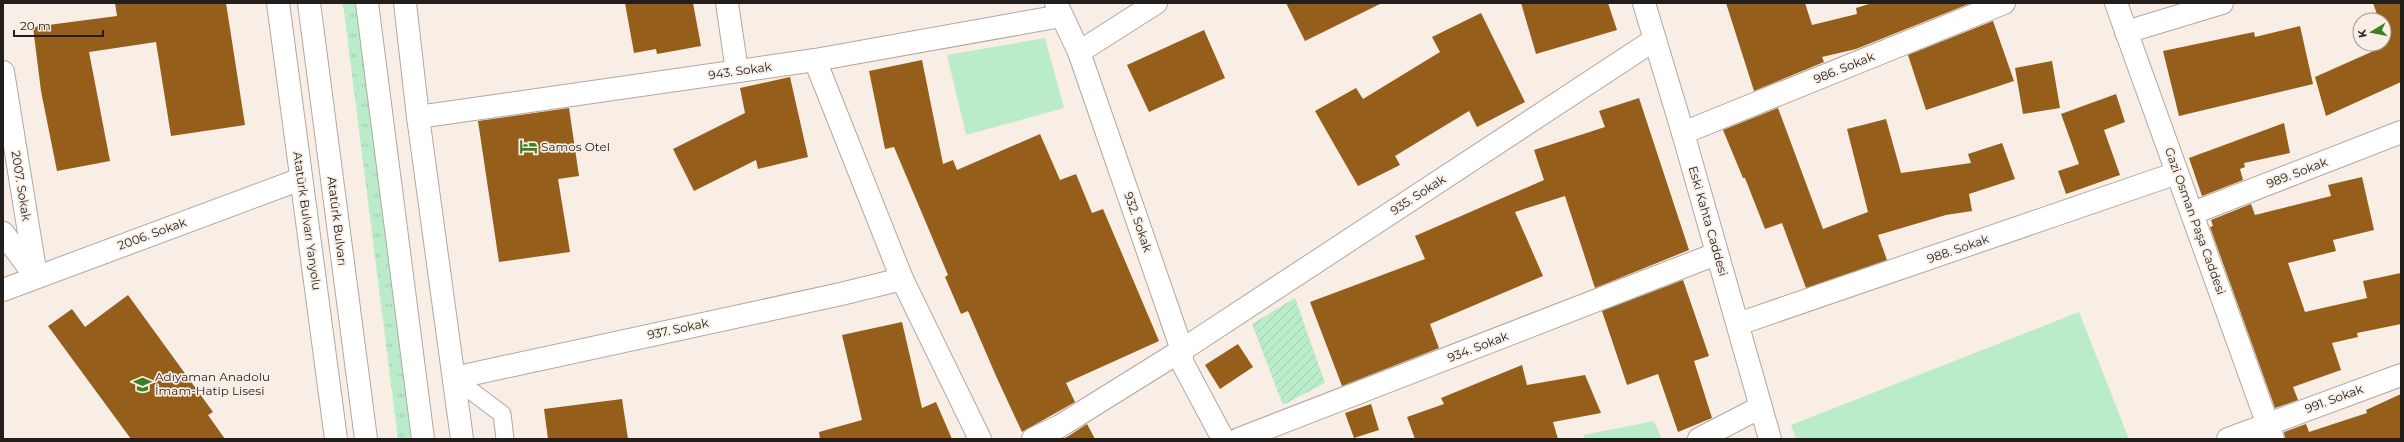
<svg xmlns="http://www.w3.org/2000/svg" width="2404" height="442" viewBox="0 0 2404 442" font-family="Montserrat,sans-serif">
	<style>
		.grass { fill: url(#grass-tufts) }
		.park { fill: #baecca }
		.garden { fill: url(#garden-furrows) }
		.building { fill: #955e1a }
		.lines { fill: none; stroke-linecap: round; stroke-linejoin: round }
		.service-casing { stroke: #b1a8a0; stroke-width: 19 }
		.minor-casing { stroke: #b1a8a0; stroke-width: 24 }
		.tertiary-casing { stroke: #b1a8a0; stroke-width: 24 }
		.secondary-casing { stroke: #b1a8a0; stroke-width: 24 }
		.trunk-casing { stroke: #b1a8a0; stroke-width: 24 }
		.service { stroke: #fff; stroke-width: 17 }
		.minor { stroke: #fff; stroke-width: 22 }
		.tertiary { stroke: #fff; stroke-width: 22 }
		.secondary { stroke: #fff; stroke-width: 22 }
		.trunk { stroke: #fff; stroke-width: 22 }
		.labels { text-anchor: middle; stroke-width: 3.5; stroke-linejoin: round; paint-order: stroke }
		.street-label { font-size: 12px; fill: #211e1b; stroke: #f8eee5 }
		.poi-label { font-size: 12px; fill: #211e1b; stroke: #f8eee5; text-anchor: start }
	</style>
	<defs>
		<pattern id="grass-tufts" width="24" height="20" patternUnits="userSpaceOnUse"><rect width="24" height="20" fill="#baecca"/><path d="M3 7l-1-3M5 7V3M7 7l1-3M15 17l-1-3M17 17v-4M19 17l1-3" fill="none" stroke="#a0caad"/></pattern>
		<pattern id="garden-furrows" width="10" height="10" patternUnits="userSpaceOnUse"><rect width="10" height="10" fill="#baecca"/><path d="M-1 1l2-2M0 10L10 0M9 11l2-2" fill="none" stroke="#a0caad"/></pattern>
	</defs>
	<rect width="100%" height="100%" fill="#f8eee5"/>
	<polygon class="grass" points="343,3 357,3 411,439 398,439"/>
	<g class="park">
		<polygon points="1045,38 1064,108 966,135 947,55"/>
		<polygon points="2079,312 2129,439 1796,439 1791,425"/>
		<polygon points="1654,421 1662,439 1585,439 1583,435"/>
	</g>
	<polygon class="garden" points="1295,298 1325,383 1283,405 1252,324"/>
	<g class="building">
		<polygon points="115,3 226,3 245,125 171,136 156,42 89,52 110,161 57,171 41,91 33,27 117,16"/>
		<polygon points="625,3 693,3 701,46 657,54 656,49 634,53"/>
		<polygon points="1286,3 1382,3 1305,41"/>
		<polygon points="1521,3 1608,3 1617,30 1536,54"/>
		<polygon points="1726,3 1805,3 1812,25 1857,14 1856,8 1872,3 1971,3 1856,49 1822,57 1824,62 1754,91"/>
		<polygon points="2373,3 2401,3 2401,82 2326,116 2315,77 2387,45 2384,36 2384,20 2379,20"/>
		<polygon points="1481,13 1525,102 1477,127 1469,111 1395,156 1400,165 1358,186 1315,111 1356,88 1363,99 1440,52 1432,37"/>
		<polygon points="1993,21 2014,81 1926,110 1908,55"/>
		<polygon points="2300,26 2313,84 2179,116 2163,51 2254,32 2255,37"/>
		<polygon points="1204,30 1225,78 1149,112 1127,65"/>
		<polygon points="922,60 943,164 953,160 957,170 1040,134 1060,180 1076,174 1092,213 1103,209 1159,341 1066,383 1075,402 1022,432 996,376 968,311 961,314 945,277 948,275 894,147 885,149 869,71"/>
		<polygon points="2052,61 2060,108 2023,114 2015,68"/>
		<polygon points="790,77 808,157 758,169 756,160 694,191 673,149 745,113 740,88"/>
		<polygon points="2116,94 2125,122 2104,130 2120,175 2066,194 2058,171 2079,164 2061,114"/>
		<polygon points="1639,98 1689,250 1595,288 1565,196 1515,212 1543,276 1430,324 1439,348 1342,386 1310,302 1425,259 1415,236 1544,180 1534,150 1605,127 1599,111"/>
		<polygon points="569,108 579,176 558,179 570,252 499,262 478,121"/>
		<polygon points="1778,108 1823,229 1868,212 1847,129 1886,119 1901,173 1971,163 1968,154 2002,143 2015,179 1969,194 1972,211 1946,215 1878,235 1887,260 1806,288 1782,223 1765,229 1745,178 1743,178 1723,130"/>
		<polygon points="2284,123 2290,153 2244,163 2245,167 2240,169 2243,180 2202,196 2189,158"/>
		<polygon points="2362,177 2374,230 2333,240 2336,251 2288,263 2305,312 2367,298 2363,281 2401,273 2401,324 2357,333 2358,337 2332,343 2341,370 2293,387 2298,400 2275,408 2210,227 2213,226 2211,220 2251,204 2255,215 2331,196 2328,185"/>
		<polygon points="1683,280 1709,356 1694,361 1712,418 1678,432 1658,374 1627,385 1602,311"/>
		<polygon points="128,295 213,412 208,415 225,439 131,439 48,326 72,309 85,327"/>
		<polygon points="902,322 922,408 936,402 952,439 820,439 819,432 862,420 842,335"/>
		<polygon points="1238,344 1253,367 1220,389 1205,365"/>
		<polygon points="1522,365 1527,385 1585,375 1601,413 1553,422 1558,439 1415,439 1407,417 1444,404 1441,398"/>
		<polygon points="2401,394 2401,439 2285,439 2284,432 2306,424 2309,432 2367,413 2366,410"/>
		<polygon points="622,399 628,439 548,439 544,409"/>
		<polygon points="1371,404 1379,430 1354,438 1345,413"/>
		<polygon points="1087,424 1095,439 1062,439 1067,437"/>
	</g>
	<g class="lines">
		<defs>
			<polyline id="service" points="454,378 502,414 505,439"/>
			<g id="minor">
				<polyline points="727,3 737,71"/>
				<polyline points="1056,3 1079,52 1182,350 1182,362 1223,439"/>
				<polyline points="2116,3 2273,439"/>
				<polyline points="2126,32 2222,3"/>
				<polyline points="1079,52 1156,3"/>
				<polyline points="815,60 902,279 980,439"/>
				<polyline points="3,72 36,276"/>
				<polyline points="418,117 815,60 1061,16"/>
				<polyline points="1683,133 2004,3"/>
				<polyline points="2193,213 2401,132"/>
				<polyline points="3,233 34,274"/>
				<polyline points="3,290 301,179"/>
				<polyline points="1738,324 2177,173"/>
				<polyline points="454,378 841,294 902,279"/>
				<polyline points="1033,439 1060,426 1182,350 1654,40"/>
				<polyline points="1239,439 1716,254"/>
				<polyline points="1699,439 1761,407"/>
				<polyline points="2228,439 2401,375"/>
			</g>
			<g id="tertiary">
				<polyline points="278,3 336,439"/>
				<polyline points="405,3 418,117 462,439"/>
			</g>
			<polyline id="secondary" points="1644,3 1683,133 1770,439"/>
			<g id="trunk">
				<polyline points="309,3 366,439"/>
				<polyline points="367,3 423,439"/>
			</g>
		</defs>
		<use href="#service" class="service-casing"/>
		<use href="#minor" class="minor-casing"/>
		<use href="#tertiary" class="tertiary-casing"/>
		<use href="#secondary" class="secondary-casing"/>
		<use href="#trunk" class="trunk-casing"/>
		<use href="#service" class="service"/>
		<use href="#minor" class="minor"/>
		<use href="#tertiary" class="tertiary"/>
		<use href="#secondary" class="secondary"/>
		<use href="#trunk" class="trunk"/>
	</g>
	<defs>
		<symbol id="hotel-bare" viewBox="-9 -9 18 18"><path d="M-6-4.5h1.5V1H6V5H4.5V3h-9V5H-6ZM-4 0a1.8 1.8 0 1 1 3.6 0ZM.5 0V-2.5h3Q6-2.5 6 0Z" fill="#3c8022" stroke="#f8eee5" stroke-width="2.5" paint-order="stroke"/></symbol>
		<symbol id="school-bare" viewBox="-9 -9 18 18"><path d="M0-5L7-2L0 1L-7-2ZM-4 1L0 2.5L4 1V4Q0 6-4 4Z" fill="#3c8022" stroke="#f8eee5" stroke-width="2.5" paint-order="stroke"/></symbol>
	</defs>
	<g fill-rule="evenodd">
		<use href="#hotel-bare" x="516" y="134" width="25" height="25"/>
		<use href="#school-bare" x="130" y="372" width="25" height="25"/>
	</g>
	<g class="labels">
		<g class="street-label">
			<text transform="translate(1844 68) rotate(-22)" y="4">986. Sokak</text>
			<text transform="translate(740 71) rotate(-8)" y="4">943. Sokak</text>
			<text transform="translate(2297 173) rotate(-21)" y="4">989. Sokak</text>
			<text transform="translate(21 186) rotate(81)" y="4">2007. Sokak</text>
			<text transform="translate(1418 195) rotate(-33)" y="4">935. Sokak</text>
			<text transform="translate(307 221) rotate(82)" y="4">Atatürk Bulvarı Yanyolu</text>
			<text transform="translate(337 221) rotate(83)" y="4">Atatürk Bulvarı</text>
			<text transform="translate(1708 221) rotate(74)" y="4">Eski Kahta Caddesi</text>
			<text transform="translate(2195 221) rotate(70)" y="4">Gazi Osman Paşa Caddesi</text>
			<text transform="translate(1138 222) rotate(71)" y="4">932. Sokak</text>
			<text transform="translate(152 234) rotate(-20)" y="4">2006. Sokak</text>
			<text transform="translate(1958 249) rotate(-19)" y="4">988. Sokak</text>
			<text transform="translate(678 329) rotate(-12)" y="4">937. Sokak</text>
			<text transform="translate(1478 347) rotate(-21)" y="4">934. Sokak</text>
			<text transform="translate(2334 399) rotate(-20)" y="4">991. Sokak</text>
		</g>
		<g class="poi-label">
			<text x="541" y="151">Samos Otel</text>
			<text x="155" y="381">Adıyaman Anadolu<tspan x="155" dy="14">İmam-Hatip Lisesi</tspan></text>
		</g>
	</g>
	<rect width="2404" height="442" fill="none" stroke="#211e1b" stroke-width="8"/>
	<g transform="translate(2372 32) rotate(260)"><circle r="19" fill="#f8eee5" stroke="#a29b94"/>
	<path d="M0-3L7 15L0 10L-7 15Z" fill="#3c8022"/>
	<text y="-6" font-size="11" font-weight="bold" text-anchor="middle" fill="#211e1b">K</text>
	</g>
	<path d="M14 30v6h89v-6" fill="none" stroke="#211e1b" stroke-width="2"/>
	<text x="20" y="30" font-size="12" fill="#211e1b" stroke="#f8eee5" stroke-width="3" paint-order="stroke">20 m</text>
</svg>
